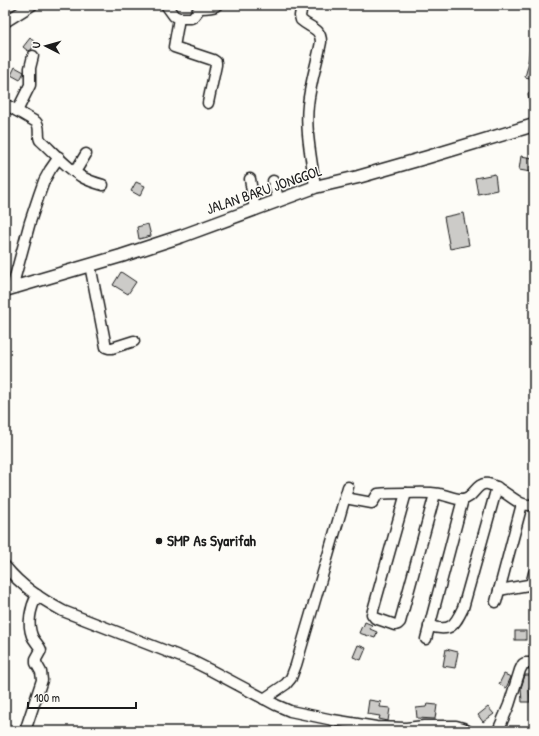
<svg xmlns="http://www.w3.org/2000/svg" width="539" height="736" viewBox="0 0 539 736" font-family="'Patrick Hand',sans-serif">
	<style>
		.building { fill: #cccbc8; stroke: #1c1c1c }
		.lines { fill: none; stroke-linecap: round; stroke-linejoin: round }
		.minor-casing { stroke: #1c1c1c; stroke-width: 13 }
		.major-casing { stroke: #1c1c1c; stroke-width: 15 }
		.minor { stroke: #fdfcf7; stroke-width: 10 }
		.major { stroke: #fdfcf7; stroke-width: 12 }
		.poi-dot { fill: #1c1c1c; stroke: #fdfcf7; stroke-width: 1.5 }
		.labels { text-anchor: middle; stroke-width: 3; stroke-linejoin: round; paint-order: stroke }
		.street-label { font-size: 15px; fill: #1c1c1c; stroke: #fdfcf7 }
		.poi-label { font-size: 15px; font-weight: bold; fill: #1c1c1c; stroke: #fdfcf7; text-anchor: start }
	</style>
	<rect width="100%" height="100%" fill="#fdfcf7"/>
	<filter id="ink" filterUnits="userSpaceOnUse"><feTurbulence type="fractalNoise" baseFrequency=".025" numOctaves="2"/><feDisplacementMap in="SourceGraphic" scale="8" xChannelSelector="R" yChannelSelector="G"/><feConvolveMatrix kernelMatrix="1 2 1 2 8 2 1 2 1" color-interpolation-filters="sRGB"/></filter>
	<g filter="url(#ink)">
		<g class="building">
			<polygon points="30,38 36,43 31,50 28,51 23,47"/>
			<polygon points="530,46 534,46 534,79 525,77 529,62 528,62"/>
			<polygon points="15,67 24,72 20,80 11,75"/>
			<polygon points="534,92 534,111 531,111 528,94"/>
			<polygon points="521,156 533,158 531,172 519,170"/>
			<polygon points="495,174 497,190 478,194 475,178"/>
			<polygon points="136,182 145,186 140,196 131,191"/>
			<polygon points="463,213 469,245 450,249 444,217"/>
			<polygon points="148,224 151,236 139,239 137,227"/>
			<polygon points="121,272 136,282 128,294 113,285"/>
			<polygon points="365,622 372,625 370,629 377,632 375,638 359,633 362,626 363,627"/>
			<rect x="515" y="631" width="11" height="9"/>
			<polygon points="358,645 366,648 361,660 353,657"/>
			<polygon points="446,649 458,652 455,668 443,666"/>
			<polygon points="504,674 511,677 506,688 499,684"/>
			<polygon points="525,675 530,675 530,688 529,688 530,702 522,702 521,688"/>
			<polygon points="369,700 381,702 380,707 390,708 388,721 379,719 380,716 367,714"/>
			<polygon points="427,704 437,705 435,719 417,718 416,708 426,707"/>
			<polygon points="488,707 494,714 483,722 478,715"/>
		</g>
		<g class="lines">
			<defs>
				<g id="minor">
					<path d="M166,5L174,16L179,18H191L193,17L200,8C206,7 213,9 217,5"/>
					<path d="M302,5L300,16L301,20C310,28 321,28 321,42C317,63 310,84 308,105C305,131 312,161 315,187"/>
					<polyline points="179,18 174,47 213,60 216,62 216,65 208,103"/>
					<polyline points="5,22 32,5"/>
					<path d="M5,104L36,122C41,127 37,134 40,140C53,152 68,169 82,177C89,181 96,183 103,185"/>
					<polyline points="17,111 30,85 30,68 33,56"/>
					<polyline points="75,172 86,154"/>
					<polyline points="250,179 255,210"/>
					<polyline points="273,181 279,201"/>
					<polyline points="90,265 106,347 109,348 112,348 134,341"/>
					<polyline points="12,288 30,222 39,195 44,181 50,170 59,157"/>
					<polyline points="406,493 372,614 375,618 395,625 398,624 400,622 435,494"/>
					<path d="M345,498L372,503C375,500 375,497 378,494C387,493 397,493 406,493C417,493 428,492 439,494C447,495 455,500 463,499C474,498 476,482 488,484C504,487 519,510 534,504"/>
					<path d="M5,566C21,586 41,599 63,611L194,662L212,671L276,705L290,711L333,720L376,727L406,728L424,726H456L463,728L468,731"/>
					<polyline points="531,585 534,573"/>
					<polyline points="499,590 534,584"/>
					<polyline points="496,602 522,504"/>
					<path d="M429,626C450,632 454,627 463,608L497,487"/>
					<polyline points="426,639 463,499"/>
					<polyline points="264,699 286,684 291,678 296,665 348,487"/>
					<path d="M25,731L42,680L41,672L36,663V659L41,650C39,645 34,641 32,636C27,623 31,607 37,595"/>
					<polyline points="498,731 509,705 520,670 523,664 525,663 534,663"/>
				</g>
				<polyline id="major" points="5,290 121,256 182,236 315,187 358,177 428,157 534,125"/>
			</defs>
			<use href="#minor" class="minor-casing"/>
			<use href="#major" class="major-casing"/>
			<use href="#minor" class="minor"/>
			<use href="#major" class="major"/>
		</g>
	</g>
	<circle class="poi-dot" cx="159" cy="541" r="4"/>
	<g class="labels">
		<g class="street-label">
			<text transform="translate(264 190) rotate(-19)" y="5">JALAN BARU JONGGOL</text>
		</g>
		<g class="poi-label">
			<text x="167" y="546">SMP As Syarifah</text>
		</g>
	</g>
	<rect width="539" height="736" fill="none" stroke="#fdfcf7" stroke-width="20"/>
	<rect x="10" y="10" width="519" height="716" fill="none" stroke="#1c1c1c" stroke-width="1.5" filter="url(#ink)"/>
	<g transform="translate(46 46) rotate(276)" stroke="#fdfcf7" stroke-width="3" paint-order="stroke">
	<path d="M0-3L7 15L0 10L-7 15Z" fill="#1c1c1c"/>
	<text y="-6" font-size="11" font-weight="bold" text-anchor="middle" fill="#1c1c1c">U</text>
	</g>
	<path d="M28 702v6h108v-6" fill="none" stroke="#1c1c1c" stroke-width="2"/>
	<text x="34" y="702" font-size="12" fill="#1c1c1c" stroke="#fdfcf7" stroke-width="3" paint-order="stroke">100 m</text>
</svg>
